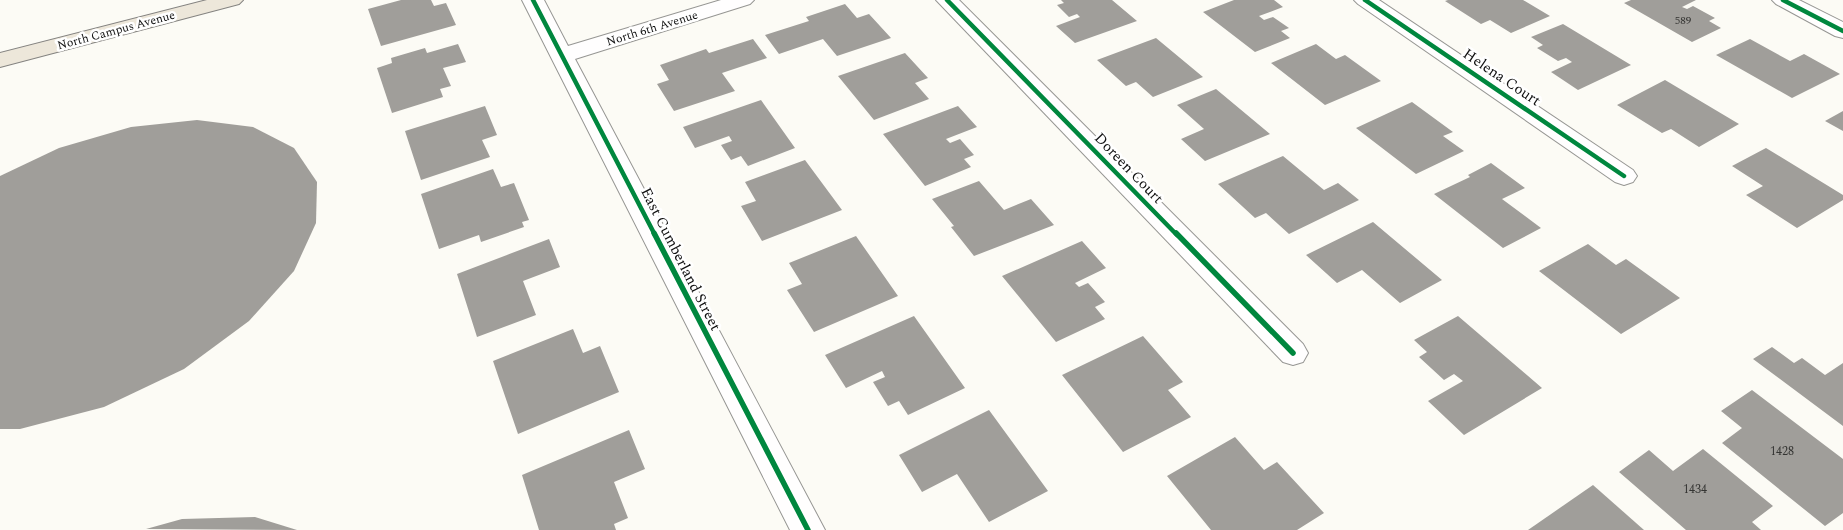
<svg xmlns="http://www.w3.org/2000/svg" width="1843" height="530" viewBox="0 0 1843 530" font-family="Spectral,serif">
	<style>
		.building { fill: #a09e9a }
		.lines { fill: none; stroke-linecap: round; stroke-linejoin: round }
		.minor-casing { stroke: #969693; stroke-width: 2 }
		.major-casing { stroke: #848380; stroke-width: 2 }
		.minor { fill: #fffefe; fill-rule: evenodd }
		.major { fill: #ede7da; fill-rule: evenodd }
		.cycleway-far1-casing { stroke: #fff; stroke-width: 7 }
		.cycleway-casing { stroke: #fff; stroke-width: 9 }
		.cycleway-far1 { stroke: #00873e; stroke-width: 4.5 }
		.cycleway { stroke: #00873e; stroke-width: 5.5 }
		.labels { text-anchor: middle; stroke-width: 5; stroke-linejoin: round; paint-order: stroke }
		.far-number-label { font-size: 11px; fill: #343432 }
		.far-street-label { font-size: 12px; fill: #101010; stroke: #fff }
		.number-label { font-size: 12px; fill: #343432 }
		.street-label { font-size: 15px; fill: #101010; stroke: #fff }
	</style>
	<rect width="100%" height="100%" fill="#fcfbf5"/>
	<g class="building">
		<polygon points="401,0 431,0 434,6 446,3 456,25 381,46 368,9"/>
		<polygon points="1061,0 1112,0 1137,21 1075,43 1056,26 1080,17 1077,14 1069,17 1057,5 1064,3"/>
		<polygon points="1234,0 1274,0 1283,7 1259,16 1264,20 1273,17 1289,28 1281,31 1290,38 1255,52 1203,12"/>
		<polygon points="1448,0 1523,0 1550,16 1511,33 1490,20 1481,24 1445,1"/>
		<polygon points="1631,0 1696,0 1682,7 1687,9 1693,6 1715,18 1709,21 1721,28 1692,42 1624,3"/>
		<polygon points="845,4 857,18 869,14 891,38 837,56 823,39 779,54 765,35 809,21 806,17"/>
		<polygon points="1563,24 1631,65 1578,90 1551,72 1572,62 1566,58 1558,61 1537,48 1543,45 1531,37"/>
		<polygon points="1156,38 1203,77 1153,97 1136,82 1126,86 1097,60"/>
		<polygon points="753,39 767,58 722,73 735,91 674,111 657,84 669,80 660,65 706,49 709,53"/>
		<polygon points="1750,39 1790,61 1804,54 1840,74 1792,98 1716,55"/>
		<polygon points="458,44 466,62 443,68 451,86 440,89 443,97 392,113 377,68 392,63 391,58 425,48 427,53"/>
		<polygon points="1316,44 1336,59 1345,55 1381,81 1325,105 1271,63"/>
		<polygon points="905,53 928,78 915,83 929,99 874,120 838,76"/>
		<polygon points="1665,80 1739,124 1699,147 1671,129 1662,133 1617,105"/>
		<polygon points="1216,89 1270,134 1205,161 1181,139 1204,129 1177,105"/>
		<polygon points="761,100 795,148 748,166 741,156 731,160 721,145 732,141 729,136 695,148 683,127"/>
		<polygon points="1412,102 1453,132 1443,136 1464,151 1416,174 1356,128"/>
		<polygon points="485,106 497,135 482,140 490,157 421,180 405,131"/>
		<polygon points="958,106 977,127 946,139 950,143 960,139 974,155 964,159 971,167 925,186 883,134"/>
		<polygon points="1843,111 1843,131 1825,121"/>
		<polygon points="197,120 253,127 294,148 317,182 316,223 294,271 249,321 184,369 104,407 20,429 0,429 0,176 59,148 131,127"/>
		<polygon points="1766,148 1843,195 1843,200 1797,228 1746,195 1763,186 1732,166"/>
		<polygon points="1283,156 1324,190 1338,183 1359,200 1289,234 1266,213 1255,218 1218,184"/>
		<polygon points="805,160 842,210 762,241 741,206 756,201 745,182"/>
		<polygon points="1491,163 1525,188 1502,199 1541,228 1503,248 1434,194 1470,177 1468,175"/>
		<polygon points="493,169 501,187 514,183 529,220 522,222 524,227 481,242 479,235 439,249 421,194"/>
		<polygon points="979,181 1004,210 1031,199 1054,225 974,256 951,227 954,226 932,199"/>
		<polygon points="1373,222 1442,280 1400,303 1362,270 1337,283 1306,255"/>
		<polygon points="856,236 898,296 814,332 787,290 802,284 789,263"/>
		<polygon points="549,239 560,267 523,281 536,315 477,337 457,274"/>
		<polygon points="1082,241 1106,268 1075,283 1079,287 1088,283 1105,302 1095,307 1105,319 1056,342 1002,276"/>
		<polygon points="1588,244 1616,265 1626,259 1680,298 1621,334 1539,271"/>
		<polygon points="914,316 965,388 908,415 899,401 888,406 873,382 885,377 882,371 846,388 825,355"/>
		<polygon points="1458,316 1542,388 1464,435 1428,401 1463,381 1454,374 1444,380 1419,357 1427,352 1414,340"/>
		<polygon points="573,329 583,353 600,346 619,392 518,434 493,361"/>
		<polygon points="1143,336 1183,382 1168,390 1191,417 1123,452 1062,375"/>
		<polygon points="1772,347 1794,363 1802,358 1825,375 1843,363 1843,426 1753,359"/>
		<polygon points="1752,390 1843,459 1843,513 1825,526 1722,443 1742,428 1721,411"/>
		<polygon points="989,410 1048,491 989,522 957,474 922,492 899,455"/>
		<polygon points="629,430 645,469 614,482 628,518 614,524 616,530 539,530 522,475"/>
		<polygon points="1235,437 1264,470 1277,462 1324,513 1297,530 1211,530 1167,476"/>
		<polygon points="1703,449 1773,506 1752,522 1761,530 1686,530 1619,472 1649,450 1673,471"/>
		<polygon points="1593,485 1644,530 1528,530"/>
		<polygon points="255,517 297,530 146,529 182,519"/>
	</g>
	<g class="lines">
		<defs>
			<g id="minor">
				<polygon points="522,0 544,0 568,46 721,0 754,0 750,4 575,59 825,530 790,530"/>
				<polygon points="936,0 959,0 1303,344 1308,353 1303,362 1293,365 1283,362"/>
				<polygon points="1354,0 1379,0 1633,170 1637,176 1633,182 1624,185 1615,182 1358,4"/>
				<polygon points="1772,0 1799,0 1843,22 1843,38 1835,36 1776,4"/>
			</g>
			<polygon id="major" points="207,0 243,0 239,4 0,67 0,53"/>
		</defs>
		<use href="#minor" class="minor-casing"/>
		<use href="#major" class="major-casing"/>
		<use href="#minor" class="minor"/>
		<use href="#major" class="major"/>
		<defs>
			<g id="cycleway-far1">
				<polyline points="533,0 655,235"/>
				<polyline points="947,0 1177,235"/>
				<polyline points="1365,0 1624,176"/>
				<polyline points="1783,0 1843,31"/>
			</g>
			<g id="cycleway">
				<polyline points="654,233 808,530"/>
				<polyline points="1176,233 1293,353"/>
			</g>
		</defs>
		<use href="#cycleway-far1" class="cycleway-far1-casing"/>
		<use href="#cycleway" class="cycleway-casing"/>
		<use href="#cycleway-far1" class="cycleway-far1"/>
		<use href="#cycleway" class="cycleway"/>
	</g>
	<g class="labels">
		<g class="far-number-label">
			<text x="1683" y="24">589</text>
		</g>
		<g class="far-street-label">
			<text transform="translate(652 28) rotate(-17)" y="4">North 6th Avenue</text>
			<text transform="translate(116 30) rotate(-15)" y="4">North Campus Avenue</text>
		</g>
		<g class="number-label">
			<text x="1782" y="455">1428</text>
			<text x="1695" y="493">1434</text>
		</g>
		<g class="street-label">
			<text transform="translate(1502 77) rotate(34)" y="5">Helena Court</text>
			<text transform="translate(1129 168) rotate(46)" y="5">Doreen Court</text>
			<text transform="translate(681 259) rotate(63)" y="5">East Cumberland Street</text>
		</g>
	</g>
</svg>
